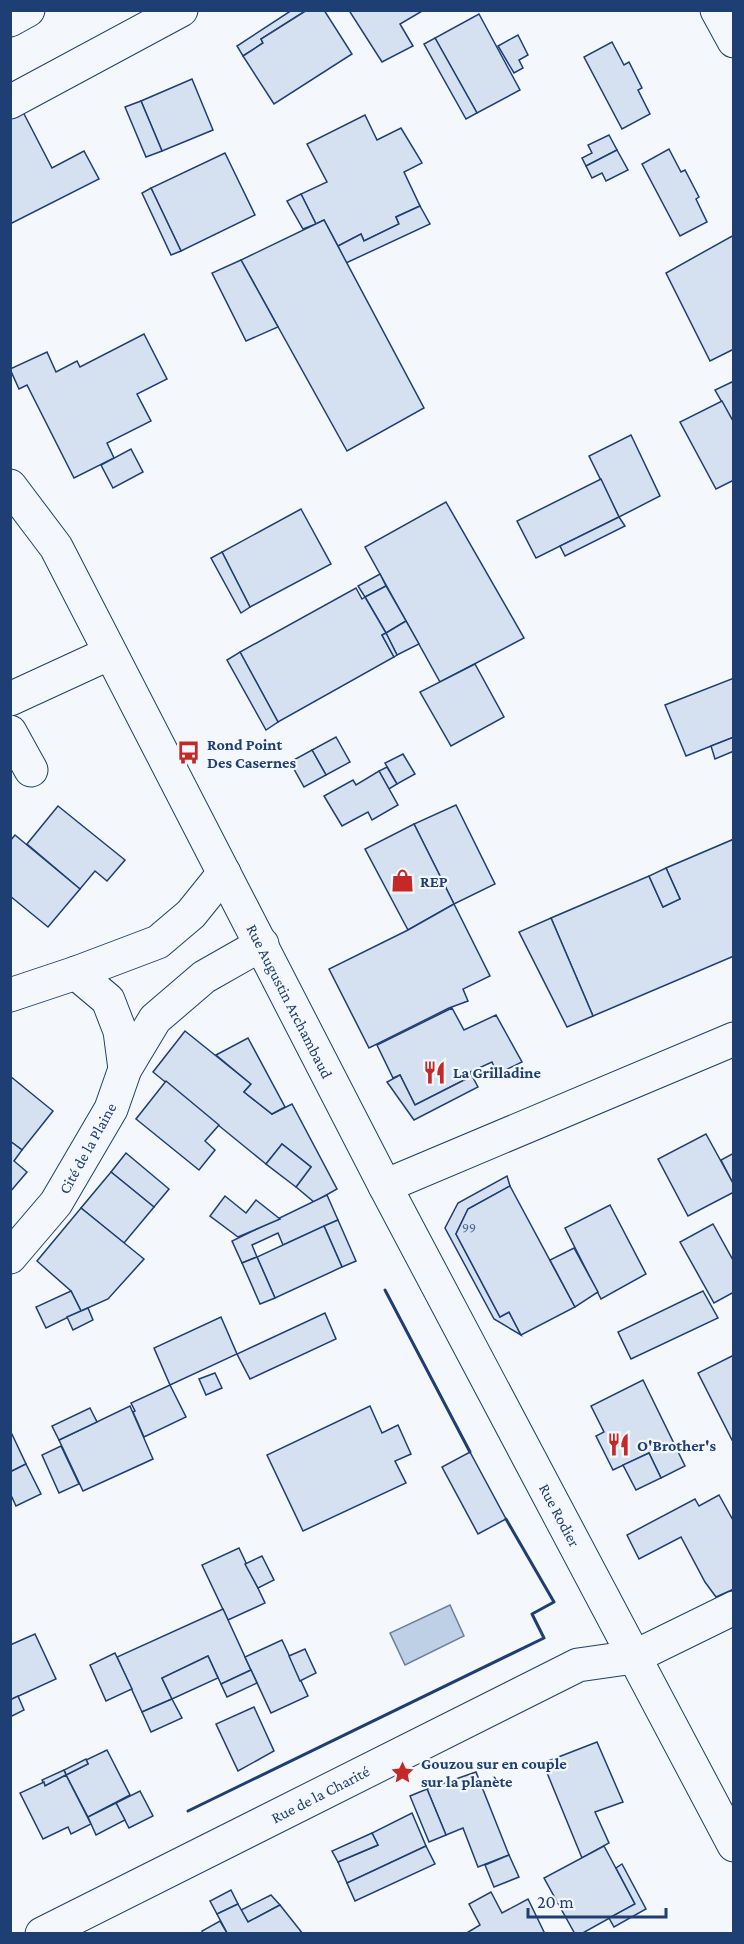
<svg xmlns="http://www.w3.org/2000/svg" width="744" height="1944" viewBox="0 0 744 1944" font-family="'Crimson Pro',serif">
	<style>
		.water { fill: #bed0e5; stroke: #687fa3; stroke-width: 1.5 }
		.building { fill: #d5e0f0; stroke: #1d3f73; stroke-width: 1.5 }
		.lines { fill: none; stroke-linecap: round; stroke-linejoin: round }
		.minor-casing { stroke: #1d3f73; stroke-width: 35 }
		.major-casing { stroke: #1d3f73; stroke-width: 35 }
		.minor { stroke: #f4f7fb; stroke-width: 33 }
		.major { stroke: #f4f7fb; stroke-width: 33 }
		.wall { stroke: #1d3f73; stroke-width: 3 }
		.labels { text-anchor: middle; stroke-width: 4.5; stroke-linejoin: round; paint-order: stroke }
		.number-label { font-size: 14px; fill: #4b6792 }
		.poi-label { font-size: 16px; font-weight: bold; fill: #1d3f73; stroke: #f4f7fb; text-anchor: start }
		.street-label { font-size: 16px; fill: #1d3f73; stroke: #f4f7fb }
	</style>
	<rect width="100%" height="100%" fill="#f4f7fb"/>
	<polygon class="water" points="450,1605 464,1636 405,1665 390,1633"/>
	<g class="building">
		<polygon points="292,10 307,10 261,39 263,43 243,56 237,46"/>
		<polygon points="307,10 324,10 352,54 274,104 243,56 263,43 261,39"/>
		<polygon points="353,10 424,10 400,24 413,46 382,62 350,12"/>
		<polygon points="479,14 520,90 477,113 435,38"/>
		<polygon points="518,35 528,55 519,60 523,68 514,73 498,46"/>
		<polygon points="435,38 477,113 466,119 424,44"/>
		<polygon points="612,42 624,65 629,62 642,88 638,90 650,114 622,129 584,57"/>
		<polygon points="192,79 213,130 162,151 141,101"/>
		<polygon points="141,101 162,151 146,157 125,107"/>
		<polygon points="22,110 52,168 84,151 99,179 10,224 10,116"/>
		<polygon points="365,115 377,140 401,128 421,161 422,163 404,172 420,206 396,217 399,224 364,241 361,234 338,246 324,220 316,224 301,194 327,182 307,144"/>
		<polygon points="609,135 617,150 586,166 582,158 592,153 588,145"/>
		<polygon points="669,149 681,172 685,170 699,197 696,199 707,222 680,236 642,164"/>
		<polygon points="617,150 628,170 606,181 602,173 592,178 586,166"/>
		<polygon points="225,153 255,215 181,251 151,188"/>
		<polygon points="151,188 181,251 171,255 142,193"/>
		<polygon points="301,194 316,224 303,229 287,201"/>
		<polygon points="420,206 430,224 346,263 338,246 361,234 364,241 399,224 396,217"/>
		<polygon points="324,220 424,408 347,451 241,260"/>
		<polygon points="734,235 734,349 710,361 666,273"/>
		<polygon points="241,260 278,327 246,341 212,273"/>
		<polygon points="144,334 167,379 137,394 151,421 107,443 114,458 74,478 27,385 19,389 10,369 47,352 56,372 77,361 80,367"/>
		<polygon points="734,381 734,423 715,390"/>
		<polygon points="722,401 734,423 734,480 716,489 680,422"/>
		<polygon points="631,435 660,496 619,517 589,456"/>
		<polygon points="131,449 143,472 113,488 101,465"/>
		<polygon points="601,479 619,517 536,558 517,521"/>
		<polygon points="446,502 524,638 440,682 365,547"/>
		<polygon points="301,509 331,564 250,607 222,552"/>
		<polygon points="619,517 625,526 565,556 560,546"/>
		<polygon points="222,552 250,607 241,613 211,558"/>
		<polygon points="380,574 386,586 365,597 358,586"/>
		<polygon points="386,586 406,621 386,633 365,597"/>
		<polygon points="356,588 362,599 365,597 386,633 382,635 394,657 278,722 240,652"/>
		<polygon points="406,621 419,644 397,655 386,633"/>
		<polygon points="386,633 397,655 394,657 382,635"/>
		<polygon points="240,652 278,722 266,730 227,660"/>
		<polygon points="475,664 504,717 451,746 420,692"/>
		<polygon points="734,678 734,737 686,756 665,705"/>
		<polygon points="336,737 350,762 326,775 312,750"/>
		<polygon points="734,737 734,751 715,759 711,746"/>
		<polygon points="312,750 326,775 304,787 290,762"/>
		<polygon points="403,754 415,774 397,784 385,763"/>
		<polygon points="387,767 397,784 389,789 379,771"/>
		<polygon points="379,771 398,805 372,820 368,812 342,826 324,796 353,780 356,785"/>
		<polygon points="456,805 495,884 454,904 414,824"/>
		<polygon points="58,806 125,860 107,881 95,871 80,889 27,844"/>
		<polygon points="414,824 454,904 408,930 365,849"/>
		<polygon points="15,835 80,889 48,927 10,896 10,841"/>
		<polygon points="734,839 734,956 593,1016 551,918 649,876 663,907 680,899 666,868"/>
		<polygon points="666,868 680,899 663,907 649,876"/>
		<polygon points="454,904 490,976 463,989 468,1001 449,1008 369,1048 329,969 408,930"/>
		<polygon points="551,918 593,1016 567,1027 519,932"/>
		<polygon points="452,1008 464,1030 496,1015 522,1062 497,1074 492,1062 470,1072 472,1076 415,1105 400,1075 393,1078 377,1045"/>
		<polygon points="185,1031 251,1084 244,1092 272,1114 292,1104 337,1189 314,1202 296,1187 311,1167 282,1144 266,1164 153,1072"/>
		<polygon points="248,1038 285,1107 272,1114 244,1092 251,1084 216,1055"/>
		<polygon points="400,1075 415,1105 472,1076 478,1087 414,1120 387,1082"/>
		<polygon points="10,1076 53,1111 22,1150 10,1141"/>
		<polygon points="166,1081 219,1125 205,1141 215,1150 199,1170 136,1119"/>
		<polygon points="706,1134 734,1185 734,1192 688,1216 658,1159"/>
		<polygon points="10,1141 22,1150 14,1161 27,1172 10,1192"/>
		<polygon points="282,1144 311,1167 296,1187 266,1164"/>
		<polygon points="126,1153 169,1189 154,1207 111,1172"/>
		<polygon points="734,1153 734,1185 721,1160"/>
		<polygon points="111,1172 154,1207 124,1243 81,1208"/>
		<polygon points="507,1176 510,1186 468,1209 456,1234 500,1317 509,1312 521,1335 494,1319 445,1228 458,1203"/>
		<polygon points="510,1186 575,1307 521,1335 509,1312 500,1317 456,1234 468,1209"/>
		<polygon points="327,1195 338,1220 283,1245 278,1233 252,1245 257,1257 242,1263 232,1241"/>
		<polygon points="225,1196 246,1213 256,1200 280,1219 238,1237 210,1216"/>
		<polygon points="610,1205 646,1274 601,1299 565,1228"/>
		<polygon points="81,1208 144,1259 108,1299 81,1311 71,1291 37,1261"/>
		<polygon points="338,1220 356,1261 342,1267 324,1226"/>
		<polygon points="713,1224 734,1262 734,1292 714,1303 680,1242"/>
		<polygon points="324,1226 342,1267 275,1298 257,1257"/>
		<polygon points="574,1248 598,1292 575,1307 550,1260"/>
		<polygon points="257,1257 275,1298 260,1304 242,1263"/>
		<polygon points="71,1291 81,1311 46,1328 36,1307"/>
		<polygon points="703,1291 718,1318 631,1359 618,1332"/>
		<polygon points="88,1308 93,1320 73,1330 67,1317"/>
		<polygon points="325,1313 336,1339 250,1379 237,1354"/>
		<polygon points="221,1317 237,1354 170,1385 154,1348"/>
		<polygon points="734,1355 734,1439 732,1440 698,1373"/>
		<polygon points="215,1373 222,1388 206,1395 199,1379"/>
		<polygon points="643,1380 685,1466 661,1478 649,1453 613,1470 596,1436 604,1432 591,1406"/>
		<polygon points="170,1385 186,1417 144,1437 133,1412 135,1411 131,1403"/>
		<polygon points="130,1406 153,1459 83,1491 59,1440"/>
		<polygon points="370,1406 382,1433 398,1425 411,1454 395,1461 406,1483 303,1531 267,1455"/>
		<polygon points="90,1408 97,1422 59,1440 52,1426"/>
		<polygon points="10,1430 26,1464 10,1472"/>
		<polygon points="61,1446 79,1484 59,1493 42,1455"/>
		<polygon points="470,1452 506,1519 478,1534 442,1467"/>
		<polygon points="649,1453 661,1478 636,1490 623,1465"/>
		<polygon points="26,1464 41,1494 16,1506 10,1493 10,1472"/>
		<polygon points="719,1495 734,1522 734,1589 716,1597 705,1582 681,1537 639,1559 627,1535 695,1499 699,1506"/>
		<polygon points="239,1548 265,1603 228,1620 202,1565"/>
		<polygon points="262,1556 274,1580 258,1588 245,1564"/>
		<polygon points="223,1609 251,1670 221,1684 208,1656 162,1678 172,1699 142,1712 117,1657"/>
		<polygon points="35,1634 56,1679 10,1700 10,1645"/>
		<polygon points="282,1640 308,1696 271,1713 245,1657"/>
		<polygon points="305,1649 316,1673 300,1681 289,1656"/>
		<polygon points="115,1653 132,1689 106,1701 90,1665"/>
		<polygon points="208,1656 218,1678 172,1699 162,1678"/>
		<polygon points="251,1670 257,1683 227,1697 221,1684"/>
		<polygon points="18,1696 24,1710 10,1717 10,1700"/>
		<polygon points="172,1699 182,1718 151,1732 142,1712"/>
		<polygon points="254,1707 274,1751 238,1771 216,1724"/>
		<polygon points="597,1742 623,1802 595,1812 609,1843 582,1858 543,1763"/>
		<polygon points="107,1750 130,1795 88,1817 66,1775 88,1764 86,1760"/>
		<polygon points="86,1759 88,1764 66,1775 64,1770"/>
		<polygon points="64,1770 66,1775 45,1786 42,1780"/>
		<polygon points="476,1772 509,1855 478,1867 463,1828 446,1835 427,1789"/>
		<polygon points="66,1775 91,1824 71,1834 68,1827 43,1839 20,1793 44,1782 45,1786"/>
		<polygon points="427,1789 446,1835 429,1842 410,1796"/>
		<polygon points="140,1791 153,1816 129,1828 116,1803"/>
		<polygon points="116,1803 125,1820 96,1835 88,1817"/>
		<polygon points="412,1813 426,1846 347,1883 338,1862 378,1845 372,1833"/>
		<polygon points="372,1833 378,1845 338,1862 332,1851"/>
		<polygon points="426,1846 435,1864 355,1901 347,1883"/>
		<polygon points="604,1846 635,1904 581,1934 575,1934 544,1878"/>
		<polygon points="509,1855 519,1877 494,1887 485,1865"/>
		<polygon points="622,1864 646,1909 614,1927 609,1918 635,1904 616,1868"/>
		<polygon points="231,1890 238,1904 217,1914 210,1901"/>
		<polygon points="491,1892 502,1913 528,1899 545,1934 465,1934 480,1925 469,1904"/>
		<polygon points="271,1895 280,1905 248,1922 241,1910"/>
		<polygon points="238,1904 248,1922 280,1905 303,1934 225,1934 227,1933 217,1914"/>
		<polygon points="220,1921 227,1933 203,1934 202,1931"/>
	</g>
	<g class="lines">
		<defs>
			<g id="minor">
				<polyline points="717,10 734,41"/>
				<polyline points="10,102 181,10"/>
				<polyline points="10,486 56,547 385,1186 734,1845"/>
				<polyline points="10,699 110,653"/>
				<polyline points="10,732 31,770"/>
				<polyline points="76,973 108,1000 120,1031 125,1069"/>
				<polyline points="10,995 76,973 158,942 191,914 224,873"/>
				<polyline points="385,1186 734,1039"/>
				<polyline points="10,1257 56,1203 111,1109 125,1069 155,1019 204,977 262,944"/>
				<polyline points="42,1934 578,1665 634,1657 734,1608"/>
			</g>
			<polyline id="major" points="10,20 28,10"/>
		</defs>
		<use href="#minor" class="minor-casing"/>
		<use href="#major" class="major-casing"/>
		<use href="#minor" class="minor"/>
		<use href="#major" class="major"/>
		<g class="wall">
			<polyline points="385,1290 470,1452"/>
			<polyline points="188,1811 544,1638 532,1614 554,1602 506,1519"/>
		</g>
	</g>
	<defs>
		<symbol id="bus-bare" viewBox="-9 -9 18 18"><path d="M-5-6H5V4H4V6H2V4H-2V6H-4V4H-5ZM-3.5-4V0h7V-4ZM-3.5 1.2v1.5H-2V1.2ZM2 1.2v1.5H3.5V1.2Z" fill="#c62828" stroke="#f4f7fb" stroke-width="2.5" paint-order="stroke"/></symbol>
		<symbol id="shop-bare" viewBox="-9 -9 18 18"><path d="M-5-2.5h2.3a2.7 3.5 0 0 1 5.4 0H5L5.5 6h-11ZM-1.5-2.5h3a1.5 2.3 0 0 0-3 0Z" fill="#c62828" stroke="#f4f7fb" stroke-width="2.5" paint-order="stroke"/></symbol>
		<symbol id="restaurant-bare" viewBox="-9 -9 18 18"><path d="M-5-6h1v4h1v-4h1v4h1v-4h1v5L-1.5 .5V6h-2V.5L-5-1ZM5-6V6H3V1.5H1.5Q1.5-4 5-6Z" fill="#c62828" stroke="#f4f7fb" stroke-width="2.5" paint-order="stroke"/></symbol>
		<symbol id="sight-bare" viewBox="-9 -9 18 18"><path d="M0-6L1.8-2.2L6-1.7L2.9 1.2L3.7 5.4L0 3.3L-3.7 5.4L-2.9 1.2L-6-1.7L-1.8-2.2Z" fill="#c62828" stroke="#f4f7fb" stroke-width="2.5" paint-order="stroke"/></symbol>
	</defs>
	<g fill-rule="evenodd">
		<use href="#bus-bare" x="172" y="736" width="33" height="33"/>
		<use href="#shop-bare" x="386" y="864" width="33" height="33"/>
		<use href="#restaurant-bare" x="418" y="1056" width="33" height="33"/>
		<use href="#restaurant-bare" x="602" y="1428" width="33" height="33"/>
		<use href="#sight-bare" x="386" y="1756" width="33" height="33"/>
	</g>
	<g class="labels">
		<g class="number-label">
			<text x="469" y="1232">99</text>
		</g>
		<g class="poi-label">
			<text x="207" y="750">Rond Point<tspan x="207" dy="18">Des Casernes</tspan></text>
			<text x="420" y="887">REP</text>
			<text x="453" y="1078">La Grilladine</text>
			<text x="637" y="1451">O'Brother's</text>
			<text x="421" y="1769">Gouzou sur en couple<tspan x="421" dy="18">sur la planète</tspan></text>
		</g>
		<g class="street-label">
			<text transform="translate(290 1001) rotate(63)" y="6">Rue Augustin Archambaud</text>
			<text transform="translate(87 1148) rotate(-61)" y="6">Cité de la Plaine</text>
			<text transform="translate(560 1515) rotate(62)" y="6">Rue Rodier</text>
			<text transform="translate(320 1794) rotate(-27)" y="6">Rue de la Charité</text>
		</g>
	</g>
	<rect width="744" height="1944" fill="none" stroke="#1d3f73" stroke-width="24"/>
	<path d="M528 1908v9h138v-9" fill="none" stroke="#1d3f73" stroke-width="3"/>
	<text x="537" y="1908" font-size="18" fill="#1d3f73" stroke="#f4f7fb" stroke-width="4.5" paint-order="stroke">20 m</text>
</svg>
